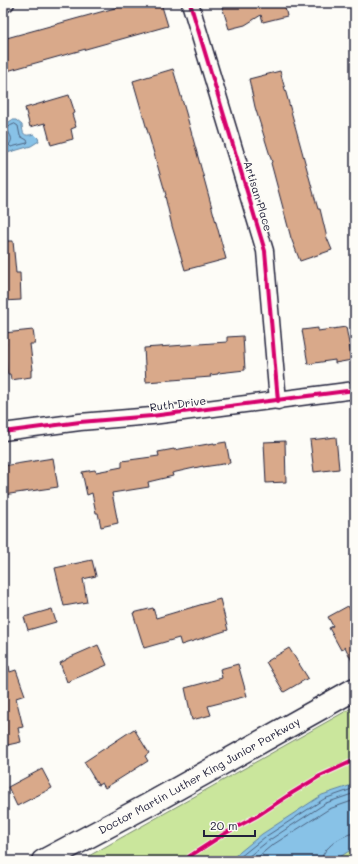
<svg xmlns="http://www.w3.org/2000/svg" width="358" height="864" viewBox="0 0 358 864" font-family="Mali,sans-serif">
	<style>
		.green { fill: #cae69c; stroke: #76846c }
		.water { fill: #88c2e7; stroke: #5f82a2 }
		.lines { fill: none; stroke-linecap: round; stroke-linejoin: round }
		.shore { stroke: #4b6280; stroke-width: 1 }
		.building { fill: #d9a98a; stroke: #22223b }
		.minor-casing { stroke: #22223b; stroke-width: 19 }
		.secondary-casing { stroke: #22223b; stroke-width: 25 }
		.minor { stroke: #fdfcf7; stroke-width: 16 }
		.secondary { stroke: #fdfcf7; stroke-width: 22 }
		.cycleway-casing { stroke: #fdfcf7; stroke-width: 6 }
		.cycleway { stroke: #d6006c; stroke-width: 4 }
		.labels { text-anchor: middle; stroke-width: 3; stroke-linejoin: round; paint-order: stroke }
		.street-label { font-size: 11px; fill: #22223b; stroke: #fdfcf7 }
	</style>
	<rect width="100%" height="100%" fill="#fdfcf7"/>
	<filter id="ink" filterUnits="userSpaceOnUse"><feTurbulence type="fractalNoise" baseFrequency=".025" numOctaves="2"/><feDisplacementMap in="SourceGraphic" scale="8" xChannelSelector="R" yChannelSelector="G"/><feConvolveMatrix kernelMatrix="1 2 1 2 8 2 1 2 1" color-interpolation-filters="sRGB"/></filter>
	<g filter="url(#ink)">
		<polygon class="green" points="355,706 355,861 80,861"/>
		<g class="water">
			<path d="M12,120H16L22,125C23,134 23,137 34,134L38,138L39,141L31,146L7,153L5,144L8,140C5,130 0,127 12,120Z"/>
			<polygon points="355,784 355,847 334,861 229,861 262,834 322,795"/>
		</g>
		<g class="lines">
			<g class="shore">
				<path d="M15,124L18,126L20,136L27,140L28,142L27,143L11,147L9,145C14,138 10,136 7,129L10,126Z"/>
				<polyline points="235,861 265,837 324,799 355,788"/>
				<polyline points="243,861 268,841 326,803 355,793"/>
				<polyline points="253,861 271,846 329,809 355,800"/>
				<path d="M321,861C322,848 343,834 355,833"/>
			</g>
		</g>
		<g class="building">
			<polygon points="133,3 161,3 168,26 7,71 3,58 3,39"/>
			<polygon points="221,3 284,3 287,16 263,22 261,15 245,25 229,29"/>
			<polygon points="173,69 186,113 226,259 185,270 172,226 165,196 166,195 133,81"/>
			<polygon points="280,71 314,195 318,209 320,209 327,238 332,250 300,261 291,238 271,163 272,162 255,107 249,79"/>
			<polygon points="69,95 75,113 72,114 76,127 71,129 73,139 51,145 45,123 30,127 25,108"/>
			<polygon points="3,241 13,241 16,273 20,273 21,300 3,301"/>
			<polygon points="346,327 352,360 335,363 335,360 308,364 302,330 318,328 318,331"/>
			<polygon points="33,330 35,344 30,344 33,370 31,370 31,377 11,380 10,374 7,374 4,345 6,345 4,333"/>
			<polygon points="243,336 245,370 218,373 218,374 210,375 211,377 146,382 144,348 227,342 227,337"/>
			<polygon points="336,437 339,469 314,472 310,440"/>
			<polygon points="285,441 286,482 266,483 264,442"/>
			<polygon points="226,442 230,463 203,467 203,466 172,473 173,476 148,482 149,487 112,493 118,523 101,527 98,513 96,513 92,493 87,495 82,472 95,470 96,472 122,467 122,461 159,456 158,452 174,449 174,450 214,443 214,444"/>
			<polygon points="53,458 58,487 3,495 3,466"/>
			<polygon points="92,560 96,576 83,579 87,602 64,606 55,568"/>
			<polygon points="220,599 228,630 181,645 179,638 144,648 133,613 153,608 156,618"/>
			<polygon points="348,606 355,618 355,667 345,647 341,650 329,628 333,626 328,617"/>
			<polygon points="52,609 56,622 28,630 24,617"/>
			<polygon points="98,645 107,665 67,682 60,663 66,660 66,659"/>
			<polygon points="289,648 308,678 284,692 266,662"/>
			<polygon points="238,664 247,696 208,706 211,715 192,720 185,688 222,678 220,669"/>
			<polygon points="3,666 9,666 10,672 16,670 25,695 16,698 23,727 18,728 21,742 3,746"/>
			<polygon points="134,729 149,753 145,756 148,761 105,788 102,783 98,785 84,762"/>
			<polygon points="42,769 52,788 17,806 8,787"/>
		</g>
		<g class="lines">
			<defs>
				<g id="minor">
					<polyline points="190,3 265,251 278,401"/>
					<polyline points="3,4 6,3"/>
					<polyline points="3,432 80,422 152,416 355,390"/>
				</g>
				<g id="secondary">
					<path id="s1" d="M43,861L148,805L355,689"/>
				</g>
			</defs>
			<use href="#minor" class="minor-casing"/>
			<use href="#secondary" class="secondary-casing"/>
			<use href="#minor" class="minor"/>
			<use href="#secondary" class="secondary"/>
			<defs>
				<g id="cycleway">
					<polyline points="190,3 265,251 278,401"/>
					<polyline points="3,432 80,422 152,416 355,390"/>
					<polyline points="185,861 190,856 224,834 257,816 292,793 320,776 355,760"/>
				</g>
			</defs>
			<use href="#cycleway" class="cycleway-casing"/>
			<use href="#cycleway" class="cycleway"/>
		</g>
	</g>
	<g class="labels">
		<g class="street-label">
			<text transform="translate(258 196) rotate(73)" y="4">Artisan Place</text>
			<text transform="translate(178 404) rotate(-7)" y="4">Ruth Drive</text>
			<text dy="4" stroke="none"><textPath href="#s1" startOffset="178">Doctor Martin Luther King Junior Parkway</textPath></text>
		</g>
	</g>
	<rect width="358" height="864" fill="none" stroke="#fdfcf7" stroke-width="16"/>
	<rect x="8" y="8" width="342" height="848" fill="none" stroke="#22223b" stroke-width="1.5" filter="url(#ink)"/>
	<path d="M204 830v6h51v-6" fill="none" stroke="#22223b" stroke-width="2"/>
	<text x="210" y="830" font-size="12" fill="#22223b" stroke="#fdfcf7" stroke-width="3" paint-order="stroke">20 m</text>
</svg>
